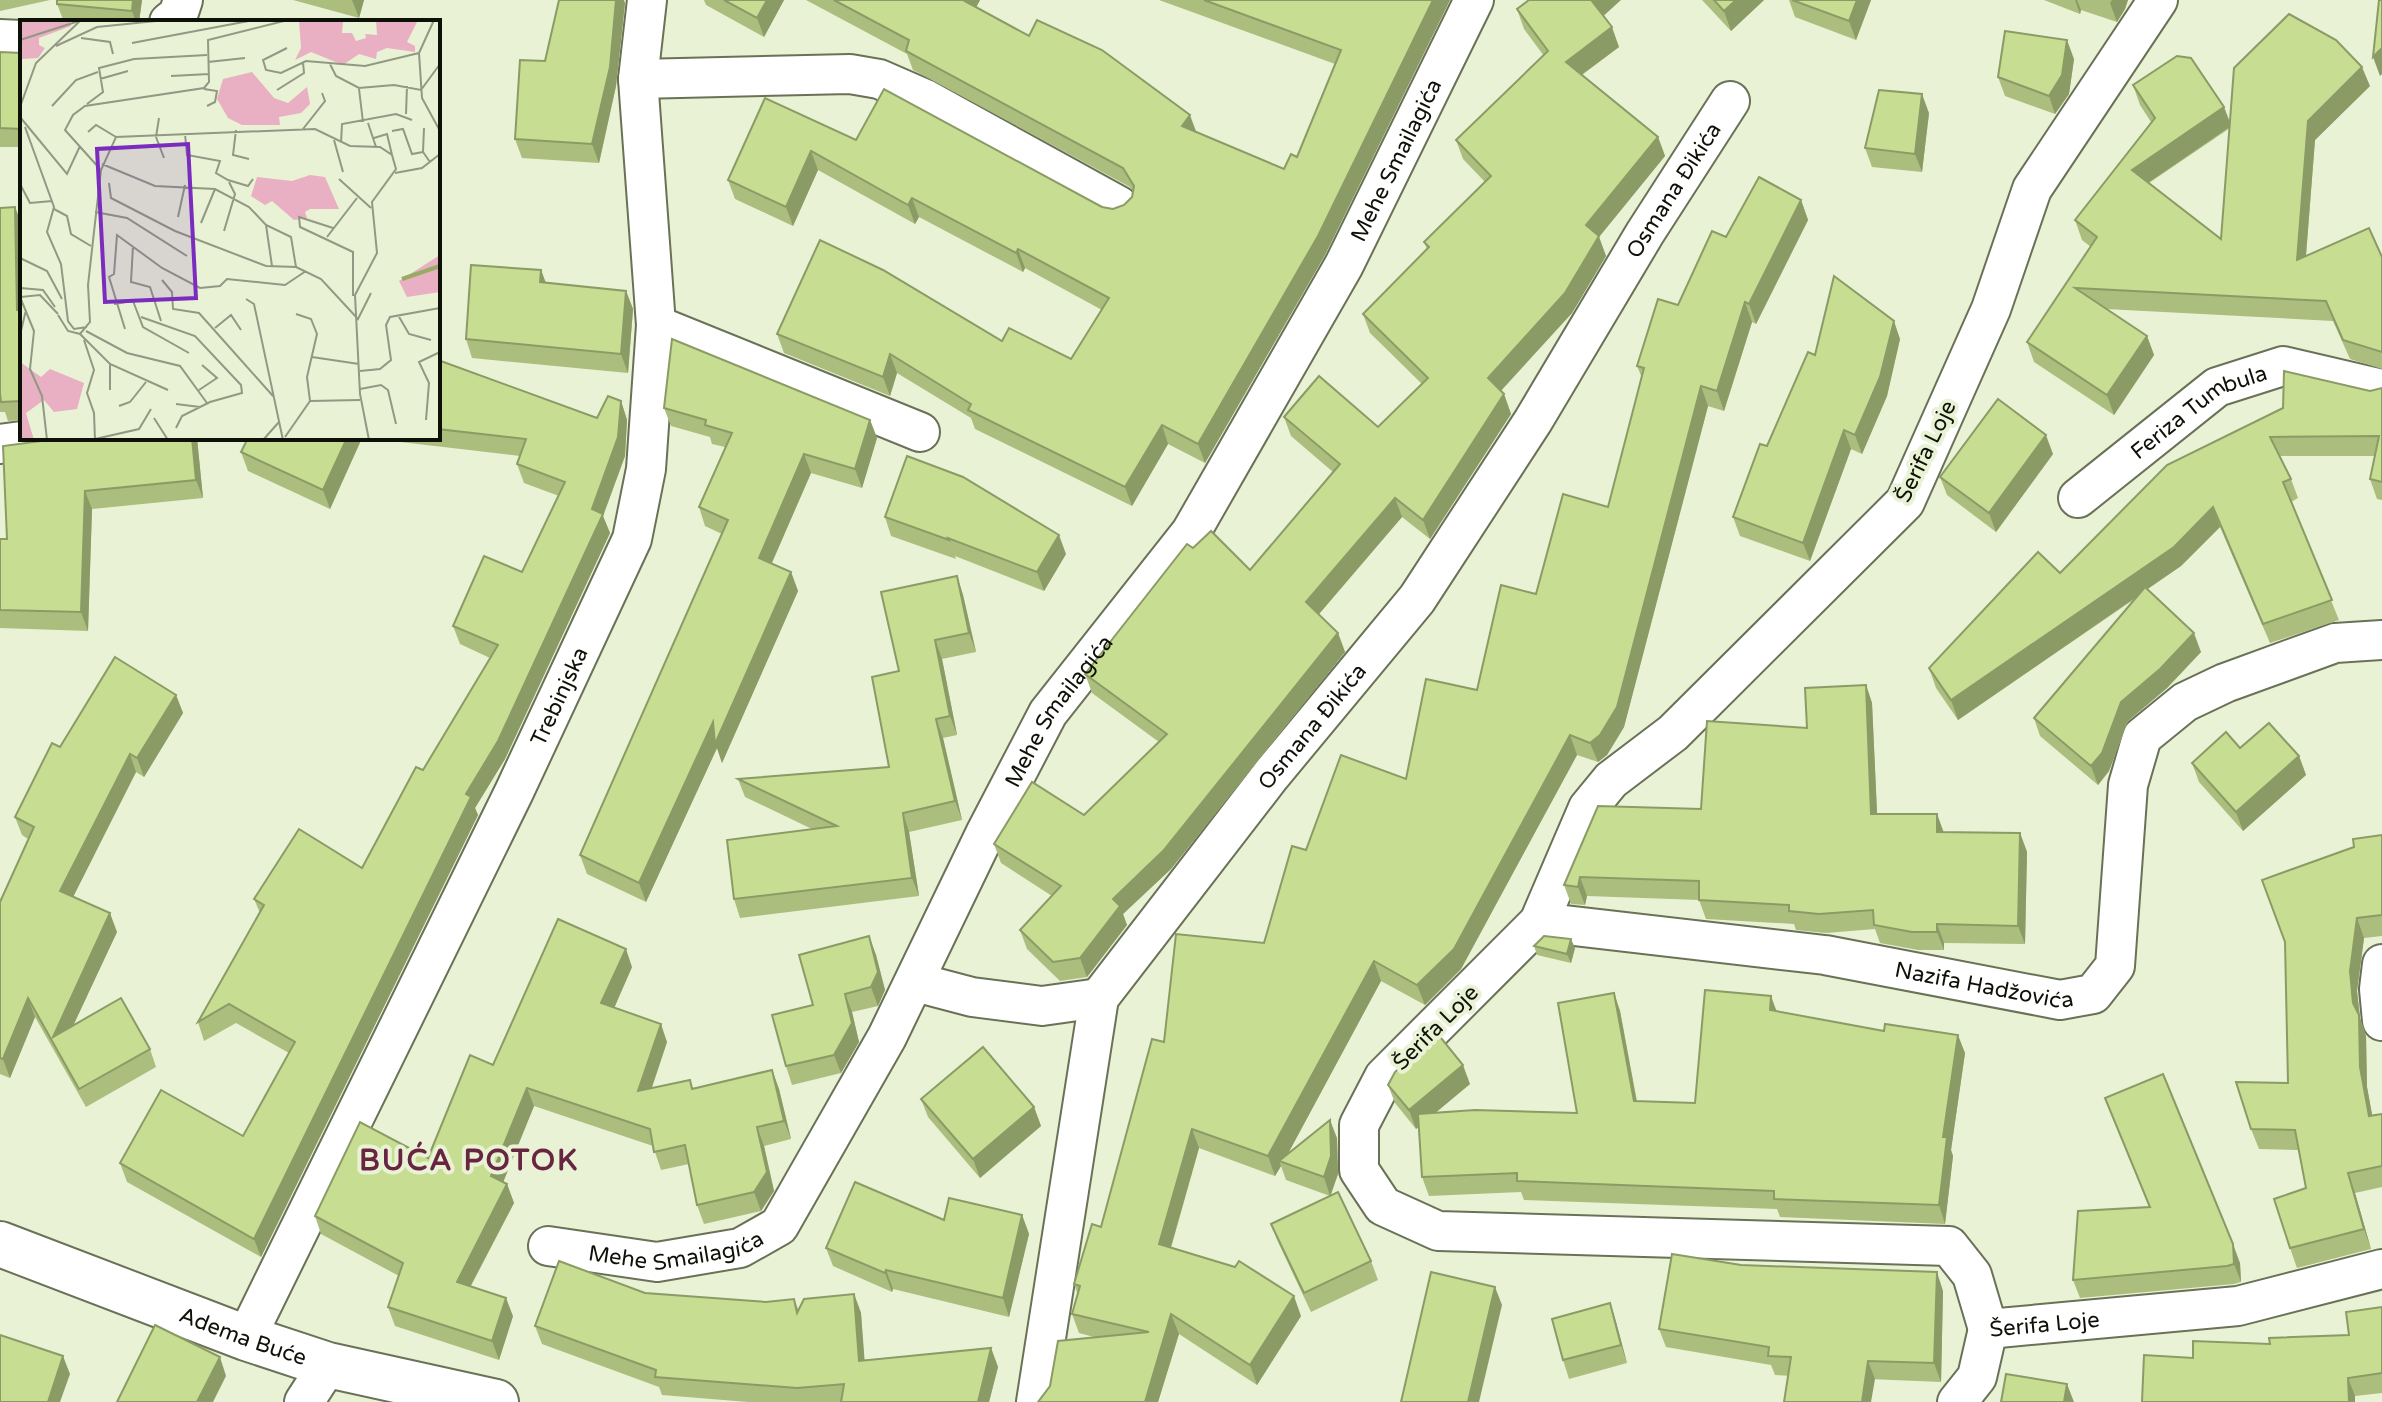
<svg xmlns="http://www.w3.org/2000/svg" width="2382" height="1402" viewBox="0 0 2382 1402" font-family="'Varela Round',sans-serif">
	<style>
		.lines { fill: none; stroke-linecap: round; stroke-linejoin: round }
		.minor-casing { stroke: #697157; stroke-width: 42 }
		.tertiary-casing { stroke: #697157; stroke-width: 48 }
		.minor { stroke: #fff; stroke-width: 38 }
		.tertiary { stroke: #fff; stroke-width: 44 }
		.wall { fill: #abbe7e; fill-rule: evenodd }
		.shaded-wall { fill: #8b9b66 }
		.building { fill: #c7dd92; stroke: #8b9b66; stroke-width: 2 }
		.labels { text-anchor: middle; stroke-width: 8; stroke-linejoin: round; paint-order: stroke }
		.street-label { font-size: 22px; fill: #0e1107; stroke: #e9f2d5 }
		.district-label { font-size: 30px; font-weight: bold; letter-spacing: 2px; fill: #672541; stroke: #e9f2d5 }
		.inset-river { fill: none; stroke: #98ab62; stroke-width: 4 }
		.inset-road { fill: none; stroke: #919883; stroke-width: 2 }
		.view { fill: #7b2cbf; fill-opacity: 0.15; stroke: #7b2cbf; stroke-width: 4 }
		.inset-edge { fill: none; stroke: #0e1107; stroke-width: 4 }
	</style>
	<rect width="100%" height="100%" fill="#e9f2d5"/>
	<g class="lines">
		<defs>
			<g id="minor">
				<path id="s1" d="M2158,0L2032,189L1991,309L1905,502L1673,733L1611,780L1588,808L1539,922L1384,1077L1359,1125V1170L1383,1206L1438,1231L1949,1246L1972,1275L1988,1329L2238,1306L2382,1269"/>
				<polyline points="169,22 178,15 183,0"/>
				<polyline points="0,39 22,40"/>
				<polyline points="638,79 850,74 879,79 925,99 1119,206"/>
				<polyline points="656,325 920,432"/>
				<polyline points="0,444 44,438"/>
				<path id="s2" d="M2078,498L2217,387L2283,366L2382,389"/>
				<path id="s3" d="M1539,922L1825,955L2060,1000L2093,994L2115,966L2128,785L2142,737L2185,702L2225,683L2335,643L2382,640"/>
				<polyline points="2382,964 2379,989 2382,1021"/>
				<polyline points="915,982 972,997 1042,1006 1099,998"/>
				<path id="s4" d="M548,1246L657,1262L740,1248L779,1226L887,1037L986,832L1048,713L1191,532L1344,265L1474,0"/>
				<path id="s5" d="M246,1338L514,792L632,539L646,469L656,325L638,79L647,0"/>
				<polyline points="304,1402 328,1365"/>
				<path id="s6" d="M1036,1402L1099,998L1271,775L1417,599L1533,421L1645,233L1730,101"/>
				<polyline points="1957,1402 1977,1377 1988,1329"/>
			</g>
			<g id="tertiary">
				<path id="s7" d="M0,1244L246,1338L328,1365L496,1402"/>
			</g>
		</defs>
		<use href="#minor" class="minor-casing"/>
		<use href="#tertiary" class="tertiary-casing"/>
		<use href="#minor" class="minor"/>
		<use href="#tertiary" class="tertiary"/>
	</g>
	<g class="wall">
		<polygon points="0,0 50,0 0,11"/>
		<polygon points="57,0 142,0 139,22 64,22 57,4"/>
		<polygon points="293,0 364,0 359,18"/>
		<polygon points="704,0 784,0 764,37 706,5"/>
		<polygon points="806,0 980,0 976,7 1195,131 1284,169 1297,157 1335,64 1159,0 1450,0 1325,255 1205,463 1168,444 1132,506 975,429 971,418 897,373 890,396 784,353 777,334 1002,341 1071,359 1102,310 1025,268 1023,272 919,217 915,224 818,170 793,226 735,199 728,180 765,98 856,140 1102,207 1113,209 1124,205 1132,197 1133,192 1130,187 913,70 907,54"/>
		<polygon points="1702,0 1764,0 1731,31"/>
		<polygon points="1789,0 1871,0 1856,40 1795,17"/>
		<polygon points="2044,0 2128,0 2125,9 2117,22 2081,10 2080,14"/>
		<polygon points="625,3 616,86 599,163 522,158 515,139 545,61"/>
		<polygon points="1517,9 1604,16 1619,47 1582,75 1658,137 1665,156 1599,237 1606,256 1572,313 1501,391 1504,394 1511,414 1430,539 1402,517 1319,614 1338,633 1345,652 1171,869 1123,914 1127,925 1087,977 1060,981 1027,949 1020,930 1052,896 1001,863 994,844 1084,815 1159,742 1092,693 1085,674 1193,548 1250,570 1333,472 1291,436 1284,417 1378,427 1422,384 1370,333 1363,314 1427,249 1424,242 1485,182 1463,159 1456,140 1544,56 1524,29"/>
		<polygon points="0,52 22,53 22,147 0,147"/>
		<polygon points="2074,59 2069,94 2055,114 2005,96 1998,77"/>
		<path d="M2133,85L2224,107L2230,122L2370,86L2315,140L2306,256L2382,257V369L2350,359L2333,321L2106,309L2147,336L2154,355L2114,415L2034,362L2027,342L2091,247L2082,240L2075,220L2151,122L2140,105ZM2230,128L2221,239L2149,183Z"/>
		<polygon points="1929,113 1922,172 1872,167 1865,148"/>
		<polygon points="1801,200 1808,220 1756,324 1752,322 1724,411 1708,406 1624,727 1607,755 1598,762 1577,755 1461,969 1425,1005 1381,981 1287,1155 1337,1138 1338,1174 1331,1195 1371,1261 1378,1280 1311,1312 1278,1242 1271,1224 1330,1196 1286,1180 1281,1166 1275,1176 1199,1148 1171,1248 1301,1316 1257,1385 1179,1334 1158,1402 1038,1402 1094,1337 1079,1333 1072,1314 1078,1295 1074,1284 1101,1227 1164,1042 1264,943 1306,850 1406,779 1477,690 1536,594 1608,507 1642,378 1637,366 1726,237"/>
		<polygon points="15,207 22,226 22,420 8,421 5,412 0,412 0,208"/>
		<polygon points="541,270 546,283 626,291 633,309 628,373 472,358 466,339"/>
		<polygon points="1900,339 1887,396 1862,454 1851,449 1810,561 1740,536 1733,517 1767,446 1815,355"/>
		<polygon points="438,360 597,418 621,401 627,420 625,456 603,516 610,533 505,759 475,808 478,815 261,1257 127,1182 120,1163 243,1136 289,1053 236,1023 204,1041 198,1022 260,913 254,899 362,868 423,770 490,658 460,644 453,626 522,572 559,496 524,483 517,464 520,456 366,438 438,438"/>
		<polygon points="2382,388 2382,500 2377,499 2370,479 2375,456 2280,456 2291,479 2298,498 2291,502 2339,620 2270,643 2220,527 2181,566 2147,589 2201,652 2167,688 2128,721 2109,771 2098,785 2040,736 2034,718 2136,598 1958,720 1936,688 1929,668 2060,573 2167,465"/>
		<polygon points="664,408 870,420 877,438 862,488 811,473 772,563 791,572 798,591 722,763 717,748 646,902 587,874 580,855 722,534 705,526 699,507 725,447 712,444 710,437 671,426"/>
		<polygon points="197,438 203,498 92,509 88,631 0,628 0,539 7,539 41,441"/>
		<polygon points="248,438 362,438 330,509 248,471 241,452"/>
		<polygon points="2053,454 1996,532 1947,495 1940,477"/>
		<polygon points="885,517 1066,554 1044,591 955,556 956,559 891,536"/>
		<polygon points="957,576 963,595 976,652 942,659 957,735 943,738 962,820 909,832 919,896 740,918 734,899 812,829 745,797 738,779 889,767 899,671"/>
		<polygon points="1866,685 1872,703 1877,814 1937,814 1943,832 2020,833 2027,852 2025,944 1944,943 1944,950 1918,950 1880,943 1875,929 1826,933 1796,930 1794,924 1706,919 1699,900 1587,896 1585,905 1571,904 1564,885 1701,809"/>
		<polygon points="176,695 183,713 144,777 136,772 73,897 117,932 73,1025 150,1049 156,1067 86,1107 35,1017 10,1078 0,1074 0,902 28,839 22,835 15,817 60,747"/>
		<polygon points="2240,748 2299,756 2306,775 2243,831 2199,782 2192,763"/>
		<polygon points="2382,835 2382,936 2364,938 2357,991 2360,1018 2366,1036 2367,1087 2372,1115 2382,1114 2382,1187 2355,1193 2371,1249 2297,1268 2290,1248 2306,1188 2298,1150 2259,1149 2251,1129 2288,1083 2354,847"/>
		<polygon points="869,936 876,955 885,990 878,1006 852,1012 859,1042 841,1073 792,1085 786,1066 813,1005"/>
		<polygon points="1534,946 1575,948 1571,963 1537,955"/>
		<polygon points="632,967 614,1008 667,1042 652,1088 690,1080 693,1088 772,1070 779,1089 791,1139 764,1146 774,1191 761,1211 704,1224 697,1205 689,1164 661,1170 653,1146 534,1106 503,1182 507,1184 514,1203 471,1286 513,1316 499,1360 395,1326 388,1307 399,1276 321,1234 315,1216 428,1158 493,1065"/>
		<polygon points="1614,993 1620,1011 1637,1101 1695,1103 1777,1011 1965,1053 1951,1150 1953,1156 1945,1224 1780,1217 1777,1209 1524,1200 1521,1192 1429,1196 1422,1177 1419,1126 1416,1129 1395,1103 1388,1085 1470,1084 1435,1113 1577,1113"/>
		<polygon points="2105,1098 2240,1263 2241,1282 2234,1284 2080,1298 2073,1280 2149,1207"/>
		<polygon points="921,1099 1034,1107 1041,1126 980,1178 928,1117"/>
		<polygon points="1022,1215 1029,1234 1009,1317 893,1289 892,1292 833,1266 826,1248 944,1220"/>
		<polygon points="1741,1265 1943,1291 1941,1382 1775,1375 1771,1365 1666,1347 1659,1329"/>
		<polygon points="645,1293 766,1302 794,1299 799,1311 854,1294 861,1313 864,1360 991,1348 998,1367 989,1402 748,1402 662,1395 659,1387 542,1344 535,1326"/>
		<polygon points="1610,1303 1616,1322 1627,1363 1569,1379 1563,1360"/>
		<polygon points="2382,1307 2382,1393 2355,1396 2193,1358 2270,1344 2349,1335"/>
	</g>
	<g class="shaded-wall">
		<polygon points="133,0 142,0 139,22 136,22 132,11"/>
		<polygon points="352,0 364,0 359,18"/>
		<polygon points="616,0 624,0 625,3 616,86 599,163 592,144"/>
		<polygon points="767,0 784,0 764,37 757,18"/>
		<polygon points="963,0 980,0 970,19"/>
		<polygon points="1433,0 1450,0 1325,255 1205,463 1198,444"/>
		<polygon points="1593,0 1621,0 1599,20 1592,1"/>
		<polygon points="1736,0 1764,0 1731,31 1724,11"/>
		<polygon points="1857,0 1871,0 1856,40 1849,21"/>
		<polygon points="2075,0 2077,0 2081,10 2080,14"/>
		<polygon points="2112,0 2128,0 2125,9 2117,22 2110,3"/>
		<polygon points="1612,27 1619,47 1573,81 1566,62"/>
		<polygon points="2067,40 2074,59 2069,94 2055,114 2049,96"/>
		<polygon points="2382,48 2382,74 2380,76 2373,57"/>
		<polygon points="2362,67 2370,86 2315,140 2304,280 2297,260 2308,121"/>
		<polygon points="1922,94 1929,113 1922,172 1915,154"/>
		<polygon points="2224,107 2231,126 2139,189 2132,170"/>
		<polygon points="1190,115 1197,134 1182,126"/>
		<polygon points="1658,137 1665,156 1599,237 1606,256 1572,313 1495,397 1488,378 1586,225"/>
		<polygon points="811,151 818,170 793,226 786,207"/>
		<polygon points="912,198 919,217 915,224 908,205"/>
		<polygon points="1801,200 1808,220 1756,324 1749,304"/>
		<polygon points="15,207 22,226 22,323 17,310"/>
		<polygon points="1018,249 1025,268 1023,272 1016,253"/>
		<polygon points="541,270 548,289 540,282"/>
		<polygon points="626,291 633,309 628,373 621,354"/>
		<polygon points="1745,302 1752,322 1724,411 1717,391"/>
		<polygon points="1894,321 1900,339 1887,396 1862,454 1855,435"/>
		<polygon points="2147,336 2154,355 2114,415 2107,395"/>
		<polygon points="890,354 897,373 890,396 883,377"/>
		<polygon points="1701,386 1708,406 1624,727 1607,755 1598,762 1590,743"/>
		<polygon points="1504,394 1511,414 1430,539 1423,520"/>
		<polygon points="621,401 627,420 625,456 603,516 610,533 505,759 475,808 478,815 261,1257 254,1239 466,794 592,509"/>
		<polygon points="870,420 877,438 862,488 855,469"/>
		<polygon points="1162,425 1168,444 1132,506 1125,487"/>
		<polygon points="1844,430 1851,449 1810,561 1803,543"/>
		<polygon points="2046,435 2053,454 1996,532 1989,513"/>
		<polygon points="192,438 197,438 203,498 196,480"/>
		<polygon points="347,438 362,438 330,509 323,490"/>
		<polygon points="804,454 811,473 766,576 759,558"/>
		<polygon points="85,491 92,509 88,631 81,612"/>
		<polygon points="1395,498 1402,517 1313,621 1306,602"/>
		<polygon points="2213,507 2220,527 2181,566 1958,720 1951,700"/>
		<polygon points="1059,535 1066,554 1044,591 1037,572"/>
		<polygon points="791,572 798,591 722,763 717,748 646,902 639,883 713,722"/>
		<polygon points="957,576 963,595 976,652 969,633"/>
		<polygon points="1338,633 1345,652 1171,869 1123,914 1127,925 1087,977 1080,958 1113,899"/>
		<polygon points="2194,633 2201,652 2167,688 2128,721 2109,771 2098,785 2091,766 2121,702"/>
		<polygon points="935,640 942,659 957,735 950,716"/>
		<polygon points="1866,685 1872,703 1878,833 1871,814"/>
		<polygon points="176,695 183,713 144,777 137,758"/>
		<polygon points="936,719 943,738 962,820 955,801"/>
		<polygon points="1570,735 1577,755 1461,969 1425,1005 1417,985"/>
		<polygon points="130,754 136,772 67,909 60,891"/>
		<polygon points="2299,756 2306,775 2243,831 2236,812"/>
		<polygon points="903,813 909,832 919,896 912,878"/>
		<polygon points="1937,814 1944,833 1937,832"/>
		<polygon points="2020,833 2027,852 2025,944 2018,926"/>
		<polygon points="1580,877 1587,896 1585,905 1578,887"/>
		<polygon points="110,913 117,932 60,1054 53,1037"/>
		<polygon points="2357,918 2364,938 2357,991 2360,1018 2366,1036 2367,1087 2376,1136 2369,1116 2360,1067 2350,971"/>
		<polygon points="1937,924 1944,943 1944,950 1937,932"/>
		<polygon points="869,936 876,955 885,990 878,1006 871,987"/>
		<polygon points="1571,939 1575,948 1571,963 1567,954"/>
		<polygon points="626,949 632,967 608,1022 601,1003"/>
		<polygon points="1374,961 1381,981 1283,1163 1279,1161 1281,1166 1275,1176 1268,1156"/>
		<polygon points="1614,993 1620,1011 1640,1120 1634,1101"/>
		<polygon points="845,994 852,1012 859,1042 841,1073 834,1055"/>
		<polygon points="1771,996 1778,1015 1770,1010"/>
		<polygon points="28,998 35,1017 10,1078 3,1059"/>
		<polygon points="661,1024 667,1042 644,1110 638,1091"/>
		<polygon points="1958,1035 1965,1053 1951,1150 1953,1156 1945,1224 1939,1205 1943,1137"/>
		<polygon points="1463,1065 1470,1084 1416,1129 1409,1110"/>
		<polygon points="772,1070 779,1089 791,1139 784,1121"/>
		<polygon points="527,1088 534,1106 498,1195 491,1176"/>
		<polygon points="1034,1107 1041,1126 980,1178 973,1159"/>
		<polygon points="1330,1120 1337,1138 1338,1174 1330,1196 1324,1177"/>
		<polygon points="757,1127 764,1146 774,1191 761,1211 754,1192"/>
		<polygon points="1192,1129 1199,1148 1166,1264 1159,1244"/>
		<polygon points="2348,1173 2355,1193 2371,1249 2364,1229"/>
		<polygon points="507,1184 514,1203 463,1300 457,1282"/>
		<polygon points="1022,1215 1029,1234 1009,1317 1003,1298"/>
		<polygon points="2233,1244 2240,1263 2241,1282 2234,1264"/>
		<polygon points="886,1270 893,1289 892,1292 885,1273"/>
		<polygon points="1937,1272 1943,1291 1941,1382 1934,1363"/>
		<polygon points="1495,1287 1502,1305 1479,1402 1468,1402"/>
		<polygon points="854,1294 861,1313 866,1379 859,1361"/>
		<polygon points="1294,1296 1301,1316 1257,1385 1250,1365"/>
		<polygon points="506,1298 513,1316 499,1360 492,1341"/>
		<polygon points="1610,1303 1616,1322 1627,1363 1621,1345"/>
		<polygon points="1171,1314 1179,1334 1158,1402 1145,1402"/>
		<polygon points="991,1348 998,1367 989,1402 978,1402"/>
		<polygon points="63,1356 70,1374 60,1402 48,1402"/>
		<polygon points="220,1357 226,1376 213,1402 197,1402"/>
		<polygon points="1868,1361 1875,1379 1871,1402 1862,1402"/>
		<polygon points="2348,1378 2355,1396 2355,1402 2349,1402"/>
		<polygon points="2067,1384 2074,1402 2064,1402"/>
	</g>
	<g class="building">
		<polygon points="57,0 133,0 132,11 57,4"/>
		<polygon points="559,0 616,0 610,67 592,144 515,139 520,60 545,61"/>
		<polygon points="724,0 767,0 757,18"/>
		<polygon points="834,0 963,0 1029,36 1037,20 1102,50 1190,115 1182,126 1284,169 1291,154 1297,157 1341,50 1204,0 1433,0 1318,236 1198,444 1162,425 1125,487 968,410 971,404 890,354 883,377 777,334 820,240 883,270 1002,341 1009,328 1071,359 1109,298 1018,249 1016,253 912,198 908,205 811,151 786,207 728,180 765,98 856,140 884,89 1102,207 1113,209 1124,205 1132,197 1134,186 1123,168 906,51 909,40"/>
		<polygon points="1529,0 1593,0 1592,1 1612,27 1566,62 1658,137 1586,225 1599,236 1565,293 1488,378 1504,394 1423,520 1395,498 1306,602 1338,633 1164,850 1113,899 1120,906 1080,958 1053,962 1020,930 1061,886 994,844 1032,782 1084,815 1167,734 1085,674 1187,544 1193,548 1211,531 1250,570 1340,464 1284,417 1319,376 1378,427 1428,378 1363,314 1429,247 1424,242 1491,176 1456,140 1548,51 1517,9"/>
		<polygon points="1714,0 1736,0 1724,11"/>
		<polygon points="1792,0 1857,0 1849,21"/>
		<polygon points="2379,0 2382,0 2382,48 2373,57"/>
		<polygon points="2289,14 2336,40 2362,67 2308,121 2297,260 2369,228 2382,257 2382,352 2343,340 2326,301 2075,288 2147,336 2107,395 2027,342 2097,237 2075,220 2155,118 2133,85 2177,56 2191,58 2224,107 2132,170 2221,239 2234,68"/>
		<polygon points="2005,31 2067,40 2062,75 2049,96 1998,77"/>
		<polygon points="0,52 22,53 22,129 0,128"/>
		<polygon points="1879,90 1922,94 1915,154 1865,148"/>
		<polygon points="1759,177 1801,200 1749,304 1745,302 1717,391 1701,386 1617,707 1600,735 1590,743 1570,735 1454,949 1417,985 1374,961 1268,1156 1192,1129 1159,1244 1235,1267 1239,1261 1294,1296 1250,1365 1171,1314 1145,1402 1038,1402 1050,1386 1058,1341 1149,1332 1072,1314 1080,1286 1074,1284 1092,1224 1101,1227 1152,1039 1164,1042 1176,934 1264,943 1292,846 1306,850 1341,755 1406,779 1426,679 1477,690 1501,585 1536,594 1563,494 1608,507 1644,368 1637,366 1658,299 1678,305 1712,231 1726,237"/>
		<polygon points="15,207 17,310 22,310 22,401 1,402 0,393 0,208"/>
		<polygon points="471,265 541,270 540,282 626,291 621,354 466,339"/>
		<polygon points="1834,276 1894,321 1880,377 1855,435 1844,430 1803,543 1733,517 1760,444 1767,446 1808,352 1815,355"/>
		<polygon points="672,339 870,420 855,469 804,454 759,558 791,572 715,744 713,722 639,883 580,855 728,520 699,507 732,433 705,425 706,420 664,408"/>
		<polygon points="438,360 597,418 608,396 621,401 618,437 592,509 603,514 498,741 466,794 471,797 254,1239 120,1163 161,1090 243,1136 295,1042 229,1004 198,1022 264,905 254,899 299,829 362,868 416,767 423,770 498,645 453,626 484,556 522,572 565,482 517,464 526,439 438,429"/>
		<polygon points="2284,371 2370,391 2382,388 2382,482 2370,479 2379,436 2270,437 2291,479 2283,482 2332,600 2263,624 2213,507 2174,547 1951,700 1929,668 2038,552 2060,573 2167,465 2283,408"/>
		<polygon points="1998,399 2046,435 1989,513 1940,477"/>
		<polygon points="47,438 192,438 196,480 85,491 81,612 0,610 0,539 7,539 3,446 41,441"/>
		<polygon points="248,438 347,438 323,490 241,452"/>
		<polygon points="907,456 963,477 1059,535 1037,572 948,538 949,540 885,517"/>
		<polygon points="957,576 969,633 935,640 950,716 936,719 955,801 903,813 912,878 734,899 727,840 837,826 738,779 889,767 872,677 899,671 881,592"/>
		<polygon points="2145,587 2194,633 2160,669 2121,702 2102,753 2091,766 2034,718"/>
		<polygon points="115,657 176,695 137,758 130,754 60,891 110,913 53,1037 121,998 150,1049 79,1089 28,998 3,1059 0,1058 0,902 34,827 15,817 52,743 60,747"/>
		<polygon points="1866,685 1871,814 1937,814 1937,832 2020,833 2018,926 1937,924 1937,932 1912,932 1874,925 1873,910 1819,914 1789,911 1789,905 1699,900 1699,881 1580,877 1578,887 1564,885 1598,806 1701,809 1707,721 1807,728 1805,688"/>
		<polygon points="2269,723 2299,756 2236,812 2192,763 2226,732 2240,748"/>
		<polygon points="2382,835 2382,915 2357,918 2350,971 2353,1003 2359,1015 2360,1067 2369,1116 2382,1114 2382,1166 2348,1173 2364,1229 2290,1248 2274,1199 2306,1188 2295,1130 2251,1129 2236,1082 2288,1083 2285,942 2262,880 2354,847 2353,839"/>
		<polygon points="558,919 626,949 601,1003 661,1024 638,1091 690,1080 692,1089 772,1070 784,1121 757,1127 767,1172 754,1192 697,1205 685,1145 654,1152 650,1129 527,1088 491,1176 507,1184 457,1282 506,1298 492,1341 388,1307 403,1263 315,1216 360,1122 428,1158 470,1055 493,1065"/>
		<polygon points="869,936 878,972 871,987 845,994 852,1023 834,1055 786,1066 772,1015 813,1005 799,955"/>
		<polygon points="1544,936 1571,939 1567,954 1534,946"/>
		<polygon points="1705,990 1771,996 1770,1010 1884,1031 1885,1024 1958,1035 1943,1137 1947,1137 1939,1205 1774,1199 1774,1191 1517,1181 1517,1173 1422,1177 1418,1114 1475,1110 1577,1113 1558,1003 1614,993 1634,1101 1695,1103"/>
		<polygon points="1437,1033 1463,1065 1409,1110 1388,1085 1395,1072"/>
		<polygon points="983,1047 1034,1107 973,1159 921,1099"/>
		<polygon points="2163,1074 2233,1244 2234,1264 2227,1266 2073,1280 2078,1211 2150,1207 2105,1098"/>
		<polygon points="1330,1120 1331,1156 1324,1177 1279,1161"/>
		<polygon points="855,1182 944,1220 949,1198 1022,1215 1003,1298 886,1270 885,1273 826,1248"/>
		<polygon points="1338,1192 1371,1261 1304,1293 1271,1224"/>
		<polygon points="1672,1254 1741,1265 1937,1272 1934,1363 1868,1361 1862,1402 1784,1402 1791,1357 1768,1356 1769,1347 1659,1329"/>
		<polygon points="559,1261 645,1293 766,1302 794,1299 797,1313 804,1299 854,1294 859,1361 991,1348 978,1402 841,1402 844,1384 797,1388 655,1377 656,1370 535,1326"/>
		<polygon points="1431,1272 1495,1287 1468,1402 1401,1402"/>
		<polygon points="1610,1303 1621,1345 1563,1360 1552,1319"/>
		<polygon points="2382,1307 2382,1373 2348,1378 2349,1402 2142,1402 2144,1355 2193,1358 2193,1341 2270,1344 2269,1338 2349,1335 2346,1312"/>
		<polygon points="155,1325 220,1357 197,1402 117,1402"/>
		<polygon points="0,1335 63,1356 48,1402 0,1402"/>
		<polygon points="2006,1374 2067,1384 2064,1402 2001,1402"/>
	</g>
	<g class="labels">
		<g class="street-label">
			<text dy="8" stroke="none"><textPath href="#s4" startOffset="1474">Mehe Smailagića</textPath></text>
			<text dy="8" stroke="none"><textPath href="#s6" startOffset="1402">Osmana Đikića</textPath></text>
			<text dy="8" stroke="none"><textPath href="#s2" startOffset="150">Feriza Tumbula</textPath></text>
			<text transform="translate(1925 451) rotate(-64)" y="8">Šerifa Loje</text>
			<text dy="8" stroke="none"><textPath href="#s5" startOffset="714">Trebinjska</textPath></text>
			<text dy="8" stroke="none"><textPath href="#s4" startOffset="826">Mehe Smailagića</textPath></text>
			<text dy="8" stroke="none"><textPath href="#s6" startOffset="754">Osmana Đikića</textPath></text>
			<text dy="8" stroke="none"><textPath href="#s3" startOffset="450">Nazifa Hadžovića</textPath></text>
			<text transform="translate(1435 1027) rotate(-45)" y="8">Šerifa Loje</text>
			<text dy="8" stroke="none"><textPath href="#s4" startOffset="130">Mehe Smailagića</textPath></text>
			<text dy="8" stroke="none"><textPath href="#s1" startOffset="2214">Šerifa Loje</textPath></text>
			<text dy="8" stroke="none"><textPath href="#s7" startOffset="260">Adema Buće</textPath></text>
		</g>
		<g class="district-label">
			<text x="469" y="1170">BUĆA POTOK</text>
		</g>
	</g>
	<g transform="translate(20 20)">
		<rect width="420" height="420" fill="#e9f2d5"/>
		<path d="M0,0L50,1L51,6L19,18V25L25,28L18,38L2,39L0,45ZM279,0L323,2L322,13H332L336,21L346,18L345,14L357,15L356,0H398L387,22L395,26V32L367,28L357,32L356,39L339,34L323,45L291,32L275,40L281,28ZM232,52L254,78L268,83L287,67L290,84L281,93L259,97L260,105H222L208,98L197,79L203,59ZM290,155L305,157L319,189H290L285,192L287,198L274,200L252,181L245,185L231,176L237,157L272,161ZM420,235V272L387,277L379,261ZM0,342L21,357L30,349L64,363L57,389L34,392L24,380L6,393L14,420H0Z" fill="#e9afc3"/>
		<path class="inset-river" d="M382,259L420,246"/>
		<path class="inset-road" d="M414,0L399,33L402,78L420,111M61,18L90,22L93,34M0,20L59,1M112,23L234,0M36,26L77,7L146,0M267,28L243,40L246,50L261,53L286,41L345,46L399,33M188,42L225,38M310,44L316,56L339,68L374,65L401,70L420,44M151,56L189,54M80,59L108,51M184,69L197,71L195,82L187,86M339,69L343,102M257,70L284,53L283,42M67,84L83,72L79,48L114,39L187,35M32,86L56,60L78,52M0,87L16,43L61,0M386,94L387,66M0,97L47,154L60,126M139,98L136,117L144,138M348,103L356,127M5,107L34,187L27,212L41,244L48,301L54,309L67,307M404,108L403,132L410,142M283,109L305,81L302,73M216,110L213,135L229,139M372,111L383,109L392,134L403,132M68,112L76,105L96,117M165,114L167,135L200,141L196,153L208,160L228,166L233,159M354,118L367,114L372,135M314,120L323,152M321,123L322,104L376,94L392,100M82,144L135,166L195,169L229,187L246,205L271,217L276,247L301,259L338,299L351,273M80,149L45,110L53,95L65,86L184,68L189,62L188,20L268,0M375,153L402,148L420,134M319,159L351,188M89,163L91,178L155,211L246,246L276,247M0,164L10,183L32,181M34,189L47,196L51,214L71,226M75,192L107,198L167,236M158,197L165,165M181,203L195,169M246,205L252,246M313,208L279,197L280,207L333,232V276M204,211L215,174L209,162M307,217L337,178M113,226L111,262L130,267L141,301M0,238L27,251L42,279M142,260L152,272L153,289L179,293L253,376M0,268L23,270L35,287M226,279L234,284L263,420M94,284L113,281L123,307L169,333M38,295L48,311L60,314L90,344L148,370M378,295L389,314L411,320M121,297L175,316L221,365L222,373L190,382L162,396L156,408M195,308L211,295L221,310M105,309L89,257L94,254L97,215L142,248L180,268L200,266L207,259L265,265L286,251M66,311L107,333L160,346L187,383M60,314L70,302L68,265L81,150L96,117L295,109L330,126L360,127L372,135L376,149L352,182L357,233L335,275L340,374L349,420M0,315L6,290M64,320L74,350L67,373L74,393L75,420M292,337L339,344M90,344V370M340,351L360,349L371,340L366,305L370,297L420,288M340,369L361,365L368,370L376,404M179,370L197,358L182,345M290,381L340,380M156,384L180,387M99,386L110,382L126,362M134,398L148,420M406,400L409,363L399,342L420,332M265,417L290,381L287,357L297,314L291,299L276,294M75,419L119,409L131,389M27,420L22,376L10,349L14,311L0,277L20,275L38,294M243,420L259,402"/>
		<path class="view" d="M168,124L176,278L85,282L77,129Z"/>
		<rect width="420" height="420" class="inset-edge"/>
	</g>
</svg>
